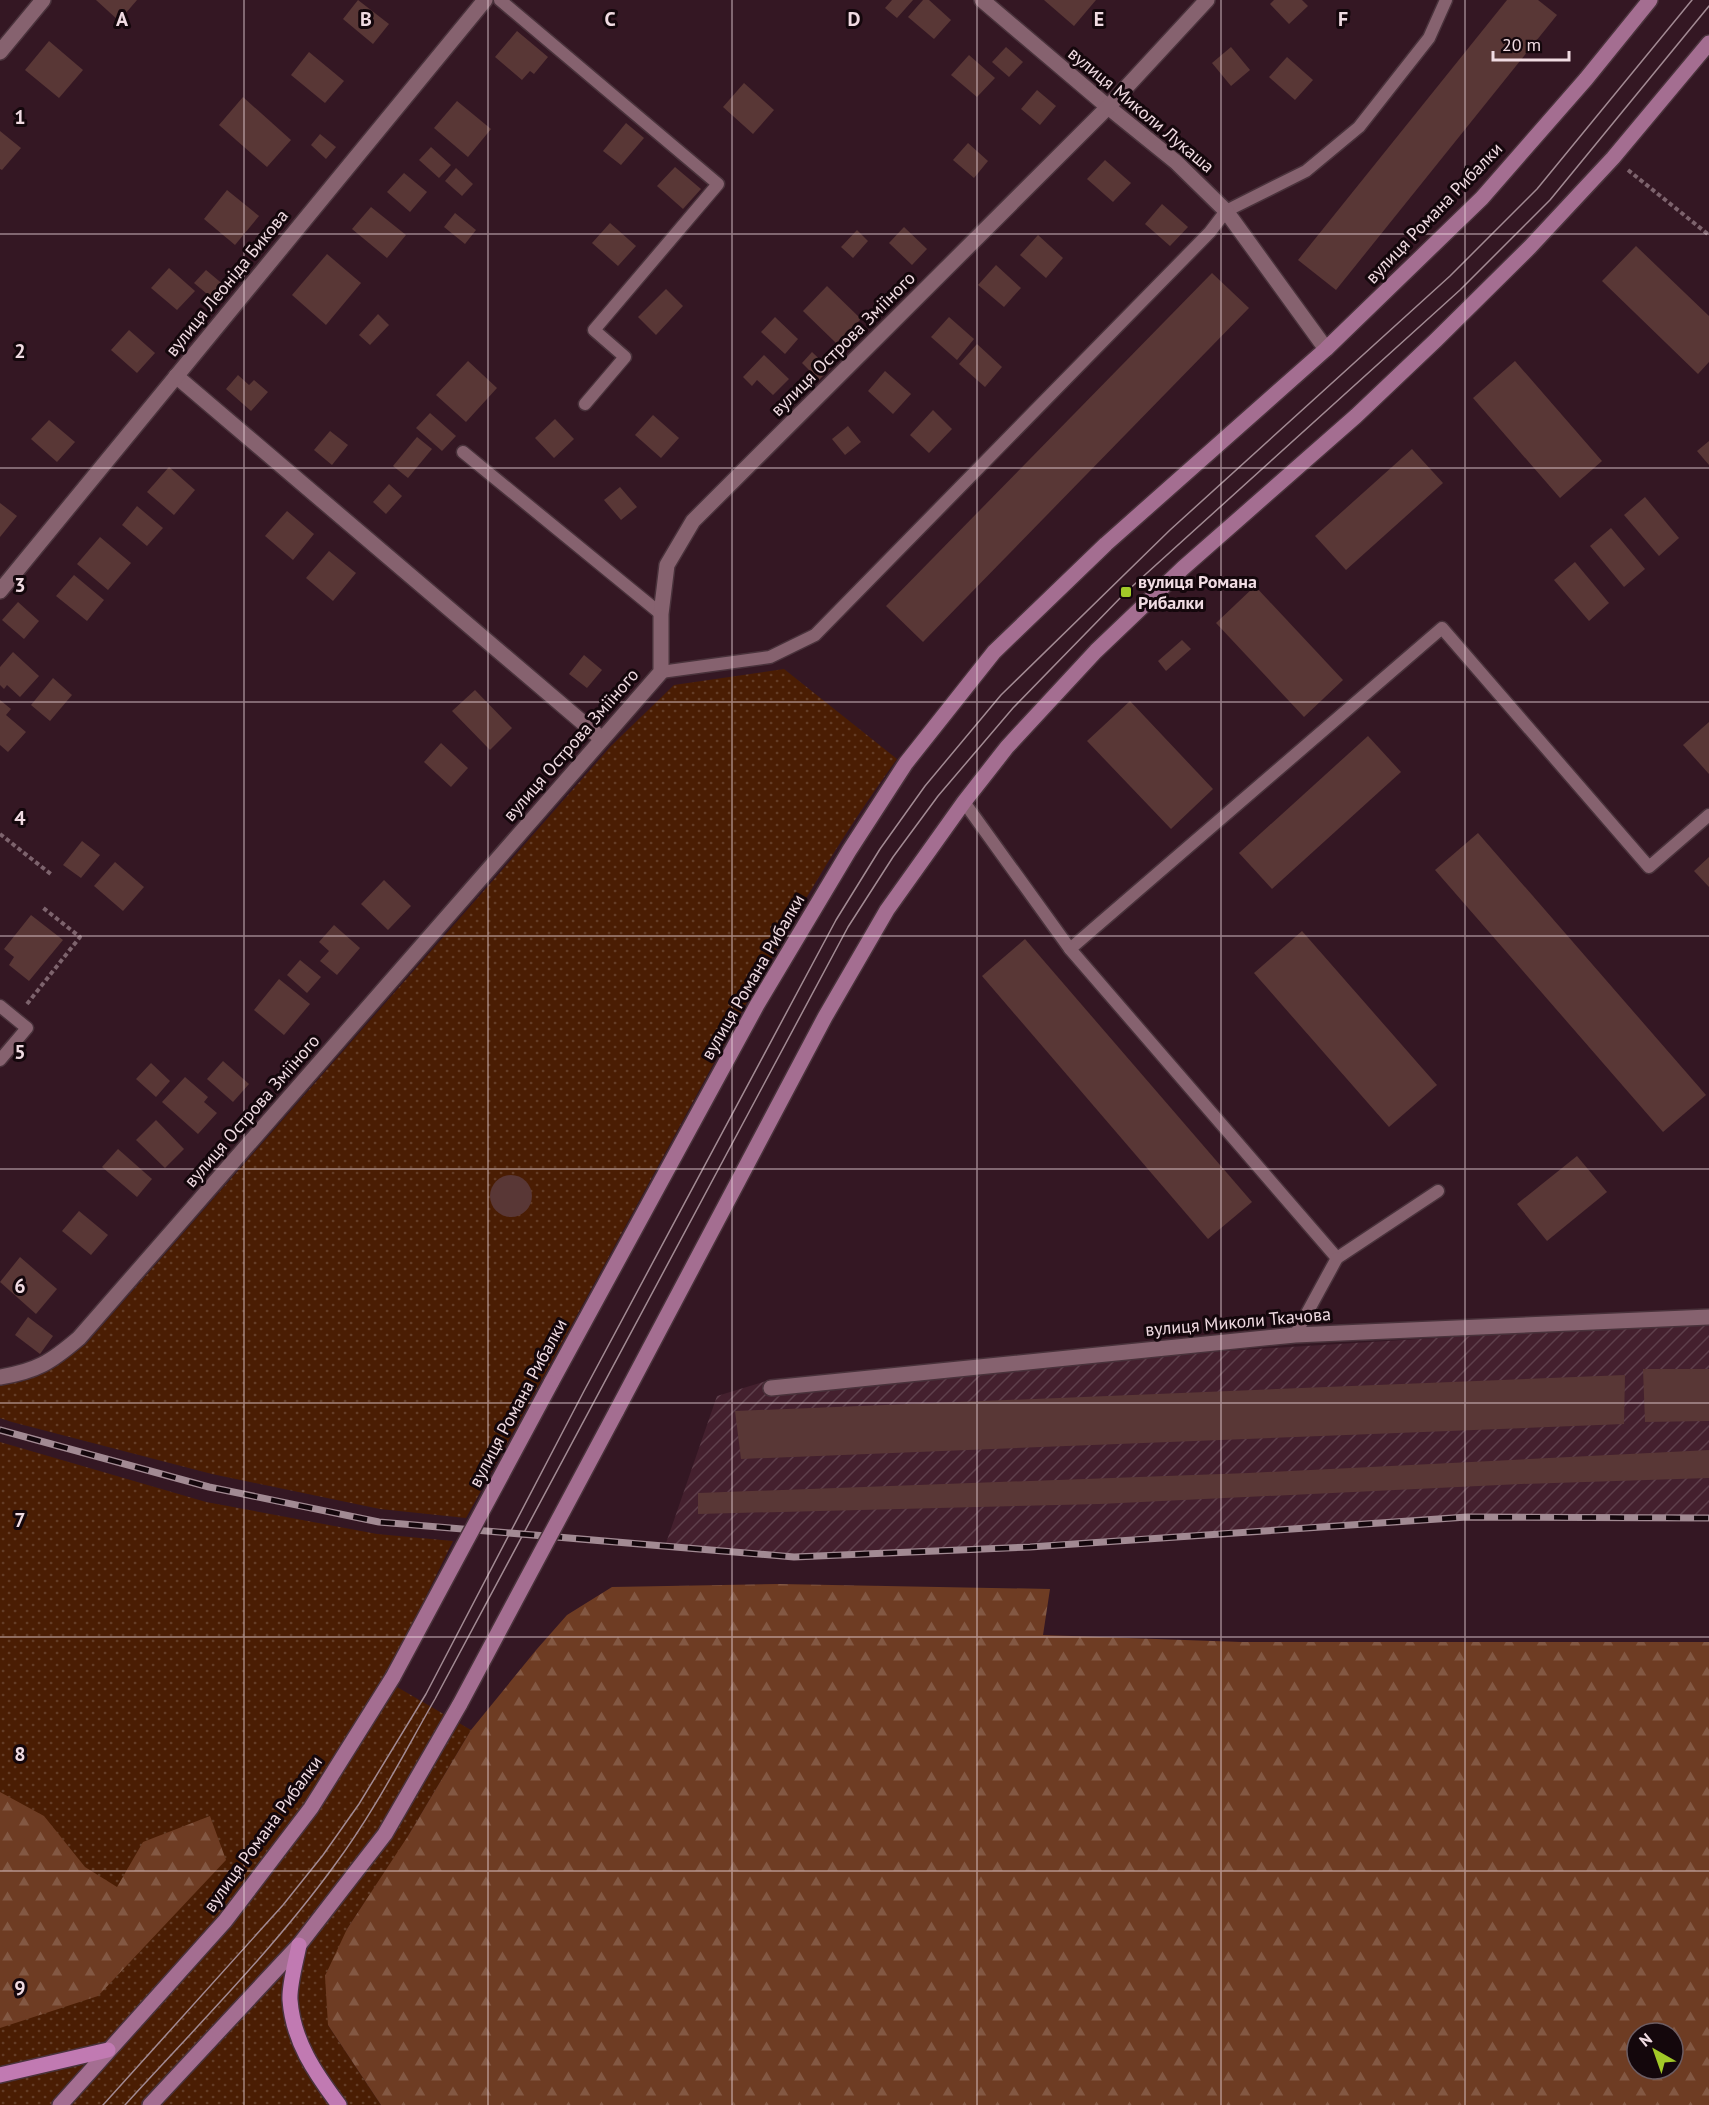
<svg xmlns="http://www.w3.org/2000/svg" width="1709" height="2105" viewBox="0 0 1709 2105" font-family="'PT Sans',sans-serif">
	<style>
		.industrial { fill: url(#industrial-furrows) }
		.grass { fill: url(#grass-dots) }
		.forest { fill: url(#forest-firs); fill-rule: evenodd }
		.building { fill: #593736 }
		.lines { fill: none; stroke-linecap: round; stroke-linejoin: round }
		.lane-casing { stroke: #49323b; stroke-width: 15 }
		.street-casing { stroke: #49323b; stroke-width: 18 }
		.secondary-casing { stroke: #49323b; stroke-width: 18 }
		.primary-casing { stroke: #49323b; stroke-width: 18 }
		.path { stroke: #7d636d; stroke-width: 4; stroke-dasharray: 4.5 3; stroke-linecap: butt }
		.lane { stroke: #86626f; stroke-width: 12 }
		.street { stroke: #86626f; stroke-width: 15 }
		.secondary { stroke: #a46e91; stroke-width: 15 }
		.primary { stroke: #c17ab2; stroke-width: 15 }
		.tram { stroke: #a28a93; stroke-width: 1.5 }
		.rail-casing { stroke: #a28a93; stroke-width: 7 }
		.rail { stroke: #14070c; stroke-width: 4.5; stroke-dasharray: 14; stroke-linecap: butt }
		.secondary-bridge-casing { stroke: #49323b; stroke-width: 18; stroke-linecap: butt }
		.secondary-bridge { stroke: #a46e91; stroke-width: 15 }
		.grid { fill: none; stroke: #f0dbe2; stroke-width: 1.5; stroke-opacity: 0.55 }
		.poi-dot { fill: #a2c928; stroke: #14070c; stroke-width: 2 }
		.labels { text-anchor: middle; stroke-width: 6; stroke-linejoin: round; paint-order: stroke }
		.street-label { font-size: 18px; fill: #f0dbe2; stroke: #14070c }
		.poi-label { font-size: 18px; font-weight: bold; fill: #f0dbe2; stroke: #14070c; text-anchor: start }
		.grid-label { font-size: 20px; text-anchor: middle; font-weight: bold; fill: #f0dbe2; stroke: #14070c; stroke-width: 6; stroke-linejoin: round; paint-order: stroke }
	</style>
	<defs>
		<pattern id="industrial-furrows" width="10" height="10" patternUnits="userSpaceOnUse" patternTransform="scale(1.5)"><rect width="10" height="10" fill="#44202e"/><path d="M-1 1l2-2M0 10L10 0M9 11l2-2" fill="none" stroke="#5f404c"/></pattern>
		<pattern id="grass-dots" width="8" height="8" patternUnits="userSpaceOnUse" patternTransform="scale(1.5)"><rect width="8" height="8" fill="#4a1d03"/><path d="M2 2h.1M6 6h.1" fill="none" stroke="#643d27" stroke-width="1.8" stroke-linecap="round"/></pattern>
		<pattern id="forest-firs" width="22" height="20" patternUnits="userSpaceOnUse" patternTransform="scale(1.5)"><rect width="22" height="20" fill="#6e3c23"/><path d="M5 1l3.5 6h-7zM16 11l3.5 6h-7z" fill="#835843"/></pattern>
	</defs>
	<rect width="100%" height="100%" fill="#341723"/>
	<polygon class="industrial" points="1709,1321 1709,1520 1467,1517 794,1557 665,1546 717,1396 773,1379"/>
	<g class="grass">
		<path d="M784,669L897,759C817,869 754,989 689,1109C615,1245 541,1382 466,1518L380,1509L212,1474L12,1422L0,1418V1383L21,1382L54,1367L85,1345L611,746L674,685Z"/>
		<polygon points="0,1442 206,1502 377,1534 453,1541 385,1680 471,1730 401,1848 347,1929 328,2025 381,2105 0,2105"/>
	</g>
	<g class="forest">
		<path d="M779,1584L1050,1589L1043,1635L1241,1642H1709V2105H381L328,2025L325,1976L347,1929L408,1836L471,1730L537,1649L567,1615L612,1587ZM1637,2033H1673V2069H1637Z"/>
		<polygon points="0,1792 44,1816 85,1867 117,1887 143,1842 210,1816 226,1860 98,1996 0,2028"/>
	</g>
	<g class="building">
		<polygon points="96,0 137,0 119,21"/>
		<polygon points="358,0 389,24 373,44 343,19"/>
		<polygon points="892,0 913,0 897,18 885,8"/>
		<polygon points="923,0 929,0 951,20 934,39 908,17"/>
		<polygon points="1044,0 1096,0 1074,26"/>
		<polygon points="1274,0 1302,0 1308,6 1289,24 1270,4"/>
		<polygon points="1507,0 1538,0 1557,15 1336,290 1298,260"/>
		<polygon points="517,31 548,57 534,74 530,71 522,80 495,57"/>
		<polygon points="49,41 83,70 59,98 25,70"/>
		<polygon points="1006,47 1023,62 1009,77 992,62"/>
		<polygon points="1231,47 1250,70 1231,86 1212,63"/>
		<polygon points="309,52 344,81 325,103 291,75"/>
		<polygon points="969,55 995,78 977,97 951,75"/>
		<polygon points="1287,57 1313,80 1295,100 1269,77"/>
		<polygon points="744,83 774,110 753,134 723,107"/>
		<polygon points="1037,90 1056,106 1040,125 1021,109"/>
		<polygon points="243,97 291,140 267,167 219,125"/>
		<polygon points="457,101 491,129 468,157 434,128"/>
		<polygon points="626,123 644,138 621,165 603,151"/>
		<polygon points="0,131 21,148 2,170 0,169"/>
		<polygon points="320,134 336,147 326,159 311,145"/>
		<polygon points="968,143 988,161 974,178 953,160"/>
		<polygon points="431,147 451,165 439,178 419,160"/>
		<polygon points="1105,160 1131,183 1113,202 1087,179"/>
		<polygon points="675,167 701,189 683,209 657,186"/>
		<polygon points="456,168 473,184 462,196 445,181"/>
		<polygon points="404,173 427,192 410,212 387,192"/>
		<polygon points="227,190 259,216 235,245 204,219"/>
		<polygon points="1162,204 1188,227 1170,246 1145,224"/>
		<polygon points="371,207 406,235 387,258 352,229"/>
		<polygon points="455,213 476,230 465,244 444,227"/>
		<polygon points="610,223 636,246 618,266 592,243"/>
		<polygon points="904,227 927,249 912,265 889,243"/>
		<polygon points="857,230 868,241 853,258 841,247"/>
		<polygon points="1038,235 1063,258 1046,278 1020,255"/>
		<polygon points="1636,246 1709,316 1709,362 1698,374 1602,281"/>
		<polygon points="327,254 361,283 326,325 292,295"/>
		<polygon points="996,265 1021,288 1004,307 978,285"/>
		<polygon points="169,268 195,291 177,310 151,288"/>
		<polygon points="206,270 225,286 213,299 194,283"/>
		<polygon points="1212,273 1249,308 923,642 886,606"/>
		<polygon points="827,286 861,319 836,343 803,311"/>
		<polygon points="666,289 683,306 656,335 638,317"/>
		<polygon points="378,314 389,325 370,345 359,335"/>
		<polygon points="775,317 798,339 785,354 761,332"/>
		<polygon points="949,317 974,339 957,360 931,337"/>
		<polygon points="129,330 155,353 137,373 111,350"/>
		<polygon points="977,344 1002,367 985,387 959,364"/>
		<polygon points="812,352 830,369 819,380 802,363"/>
		<polygon points="764,355 789,379 773,395 757,380 752,386 743,377"/>
		<polygon points="468,361 497,388 466,422 436,395"/>
		<polygon points="1515,361 1602,461 1560,498 1473,398"/>
		<polygon points="885,371 911,394 893,414 868,391"/>
		<polygon points="238,375 249,385 254,380 268,392 251,411 226,389"/>
		<polygon points="933,410 952,429 929,453 910,435"/>
		<polygon points="430,413 456,436 442,451 416,428"/>
		<polygon points="653,415 679,438 661,458 635,435"/>
		<polygon points="555,419 574,439 554,458 535,438"/>
		<polygon points="49,420 75,442 57,462 31,439"/>
		<polygon points="848,426 861,442 845,455 832,439"/>
		<polygon points="330,431 348,445 332,465 314,450"/>
		<polygon points="417,437 432,449 408,478 393,466"/>
		<polygon points="1709,441 1709,465 1697,451"/>
		<polygon points="1412,449 1443,483 1346,570 1315,536"/>
		<polygon points="169,467 195,490 174,515 147,492"/>
		<polygon points="389,484 402,496 386,514 373,502"/>
		<polygon points="620,487 637,507 621,520 604,500"/>
		<polygon points="1645,497 1679,538 1659,556 1624,515"/>
		<polygon points="0,503 17,516 0,537"/>
		<polygon points="137,506 163,528 147,546 122,525"/>
		<polygon points="287,511 314,534 293,560 265,536"/>
		<polygon points="1611,528 1645,569 1624,587 1590,546"/>
		<polygon points="100,537 131,563 108,590 77,564"/>
		<polygon points="329,551 356,573 333,601 306,578"/>
		<polygon points="1575,562 1609,603 1589,621 1554,580"/>
		<polygon points="74,575 104,600 87,621 56,596"/>
		<polygon points="1255,586 1343,680 1304,717 1216,623"/>
		<polygon points="18,602 39,621 24,639 2,620"/>
		<polygon points="1182,640 1191,649 1166,671 1158,661"/>
		<polygon points="13,652 39,676 20,697 7,685 4,689 0,685 0,667"/>
		<polygon points="584,655 602,670 587,688 569,674"/>
		<polygon points="53,678 72,695 50,721 31,705"/>
		<polygon points="475,690 512,728 490,750 452,711"/>
		<polygon points="0,700 11,709 6,715 26,732 8,752 0,745"/>
		<polygon points="1130,701 1213,789 1171,829 1087,741"/>
		<polygon points="1709,722 1709,774 1683,745"/>
		<polygon points="1368,736 1401,772 1272,889 1239,853"/>
		<polygon points="441,743 468,768 451,787 424,762"/>
		<polygon points="1478,833 1706,1095 1663,1132 1435,870"/>
		<polygon points="82,841 100,855 81,878 63,865"/>
		<polygon points="1709,857 1709,887 1694,871"/>
		<polygon points="115,862 144,887 123,911 94,886"/>
		<polygon points="384,880 411,906 388,930 361,904"/>
		<polygon points="31,915 63,940 29,981 9,965 14,957 4,949"/>
		<polygon points="334,925 360,948 337,975 320,961 329,951 319,942"/>
		<polygon points="1302,931 1437,1085 1389,1127 1254,973"/>
		<polygon points="1025,939 1252,1202 1208,1239 982,976"/>
		<polygon points="300,960 321,977 307,993 287,975"/>
		<polygon points="279,979 310,1004 284,1035 254,1010"/>
		<polygon points="223,1061 249,1084 233,1102 207,1079"/>
		<polygon points="151,1063 170,1081 156,1097 136,1079"/>
		<polygon points="185,1077 208,1097 204,1102 217,1113 198,1134 162,1102"/>
		<polygon points="156,1120 184,1149 165,1168 136,1140"/>
		<polygon points="118,1149 152,1179 137,1197 102,1167"/>
		<polygon points="1577,1156 1607,1192 1547,1241 1517,1204"/>
		<circle cx="511" cy="1196" r="21"/>
		<polygon points="79,1211 108,1235 91,1255 62,1231"/>
		<polygon points="20,1257 57,1289 36,1314 0,1282"/>
		<polygon points="28,1317 53,1336 40,1354 15,1335"/>
		<polygon points="1643,1369 1709,1369 1709,1421 1645,1422"/>
		<polygon points="1625,1375 1624,1424 741,1459 735,1411"/>
		<polygon points="1709,1450 1709,1478 1521,1484 1100,1504 698,1514 698,1493 1248,1473"/>
	</g>
	<g class="lines">
		<defs>
			<g id="lane">
				<polyline points="500,0 718,184 594,330 625,357 585,404"/>
				<polyline points="463,452 661,614"/>
				<polyline points="661,672 770,657 815,635 1210,232 1226,211 1306,171 1359,127 1429,38 1446,0"/>
				<polyline points="964,802 1070,949"/>
				<polyline points="0,1006 27,1028 0,1060"/>
				<polyline points="1438,1191 1337,1258 1070,949 1442,628 1649,867 1709,815"/>
				<polyline points="1295,1335 1337,1258"/>
			</g>
			<g id="street">
				<polyline points="982,0 1108,107 1176,162 1226,211 1326,349"/>
				<polyline points="0,52 43,0"/>
				<polyline points="176,376 602,739"/>
				<polyline points="0,591 485,0"/>
				<path d="M0,1377C37,1371 51,1362 79,1338L661,672V614L667,565L693,521L1108,107L1207,0"/>
				<polyline points="771,1388 1295,1335 1709,1317"/>
			</g>
			<g id="secondary">
				<polyline points="551,1383 757,1005 849,851 906,763 994,652 1106,544 1326,349 1482,198 1586,79 1650,0"/>
				<polyline points="616,1412 825,1017 887,910 964,802 1007,747 1096,651 1183,568 1356,416 1436,340 1530,247 1613,158 1709,43"/>
				<polyline points="60,2105 225,1921 311,1808 393,1677"/>
				<polyline points="150,2105 299,1945 385,1834 460,1704"/>
			</g>
			<g id="primary">
				<path d="M299,1945C296,1961 289,1985 290,2000C293,2041 315,2073 339,2105"/>
				<polyline points="0,2075 108,2050"/>
			</g>
		</defs>
		<use href="#lane" class="lane-casing"/>
		<use href="#street" class="street-casing"/>
		<use href="#secondary" class="secondary-casing"/>
		<use href="#primary" class="primary-casing"/>
		<g class="path">
			<polyline points="1628,170 1709,235"/>
			<polyline points="0,834 52,875"/>
			<polyline points="27,1004 80,937 42,907"/>
		</g>
		<use href="#lane" class="lane"/>
		<use href="#street" class="street"/>
		<use href="#secondary" class="secondary"/>
		<use href="#primary" class="primary"/>
		<g class="tram">
			<polyline points="103,2105 283,1905 323,1855 359,1804 426,1694 584,1391 836,920 880,849 925,786 1001,695 1170,530 1450,276 1537,189 1692,0"/>
			<path d="M125,2105C196,2027 272,1951 334,1866C373,1814 403,1755 435,1699L848,927L893,857L938,796L1013,708L1126,592L1460,290L1550,200L1709,6"/>
		</g>
		<defs>
			<polyline id="rail" points="0,1430 209,1487 379,1522 794,1557 1030,1547 1467,1517 1709,1518"/>
		</defs>
		<use href="#rail" class="rail-casing"/>
		<use href="#rail" class="rail"/>
		<defs>
			<g id="secondary-bridge">
				<polyline points="393,1677 551,1383"/>
				<polyline points="460,1704 616,1412"/>
			</g>
		</defs>
		<use href="#secondary-bridge" class="secondary-bridge-casing"/>
		<use href="#secondary-bridge" class="secondary-bridge"/>
	</g>
	<path class="grid" d="M244,0V2105M488,0V2105M732,0V2105M977,0V2105M1221,0V2105M1465,0V2105M0,234H1709M0,468H1709M0,702H1709M0,936H1709M0,1169H1709M0,1403H1709M0,1637H1709M0,1871H1709"/>
	<rect class="poi-dot" x="1120" y="586" width="12" height="12" rx="3"/>
	<g class="labels">
		<g class="street-label">
			<text transform="translate(1141 110) rotate(40)" y="6">вулиця Миколи Лукаша</text>
			<text transform="translate(1434 213) rotate(-46)" y="6">вулиця Романа Рибалки</text>
			<text transform="translate(227 283) rotate(-51)" y="6">вулиця Леоніда Бикова</text>
			<text transform="translate(843 344) rotate(-45)" y="6">вулиця Острова Зміїного</text>
			<text transform="translate(571 745) rotate(-49)" y="6">вулиця Острова Зміїного</text>
			<text transform="translate(753 977) rotate(-60)" y="6">вулиця Романа Рибалки</text>
			<text transform="translate(252 1111) rotate(-49)" y="6">вулиця Острова Зміїного</text>
			<text transform="translate(1238 1322) rotate(-5)" y="6">вулиця Миколи Ткачова</text>
			<text transform="translate(518 1403) rotate(-62)" y="6">вулиця Романа Рибалки</text>
			<text transform="translate(263 1834) rotate(-54)" y="6">вулиця Романа Рибалки</text>
		</g>
		<g class="poi-label">
			<text x="1138" y="588">вулиця Романа<tspan x="1138" dy="21">Рибалки</tspan></text>
		</g>
	</g>
	<g class="grid-label">
		<text x="122" y="26">A</text>
		<text x="366" y="26">B</text>
		<text x="610" y="26">C</text>
		<text x="854" y="26">D</text>
		<text x="1099" y="26">E</text>
		<text x="1343" y="26">F</text>
		<text x="20" y="124">1</text>
		<text x="20" y="358">2</text>
		<text x="20" y="592">3</text>
		<text x="20" y="825">4</text>
		<text x="20" y="1059">5</text>
		<text x="20" y="1293">6</text>
		<text x="20" y="1527">7</text>
		<text x="20" y="1761">8</text>
		<text x="20" y="1995">9</text>
	</g>
	<g transform="translate(1655 2051) rotate(320)"><circle r="28" fill="#14070c" stroke="#6c5c62" stroke-width="1.5"/>
	<path d="M0-4.5L10 22L0 15L-10 22Z" fill="#a2c928"/>
	<text y="-9" font-size="16" font-weight="bold" text-anchor="middle" fill="#f0dbe2">N</text>
	</g>
	<path d="M1493 51v9h76v-9" fill="none" stroke="#f0dbe2" stroke-width="3"/>
	<text x="1502" y="51" font-size="18" fill="#f0dbe2" stroke="#14070c" stroke-width="4.5" paint-order="stroke">20 m</text>
</svg>
